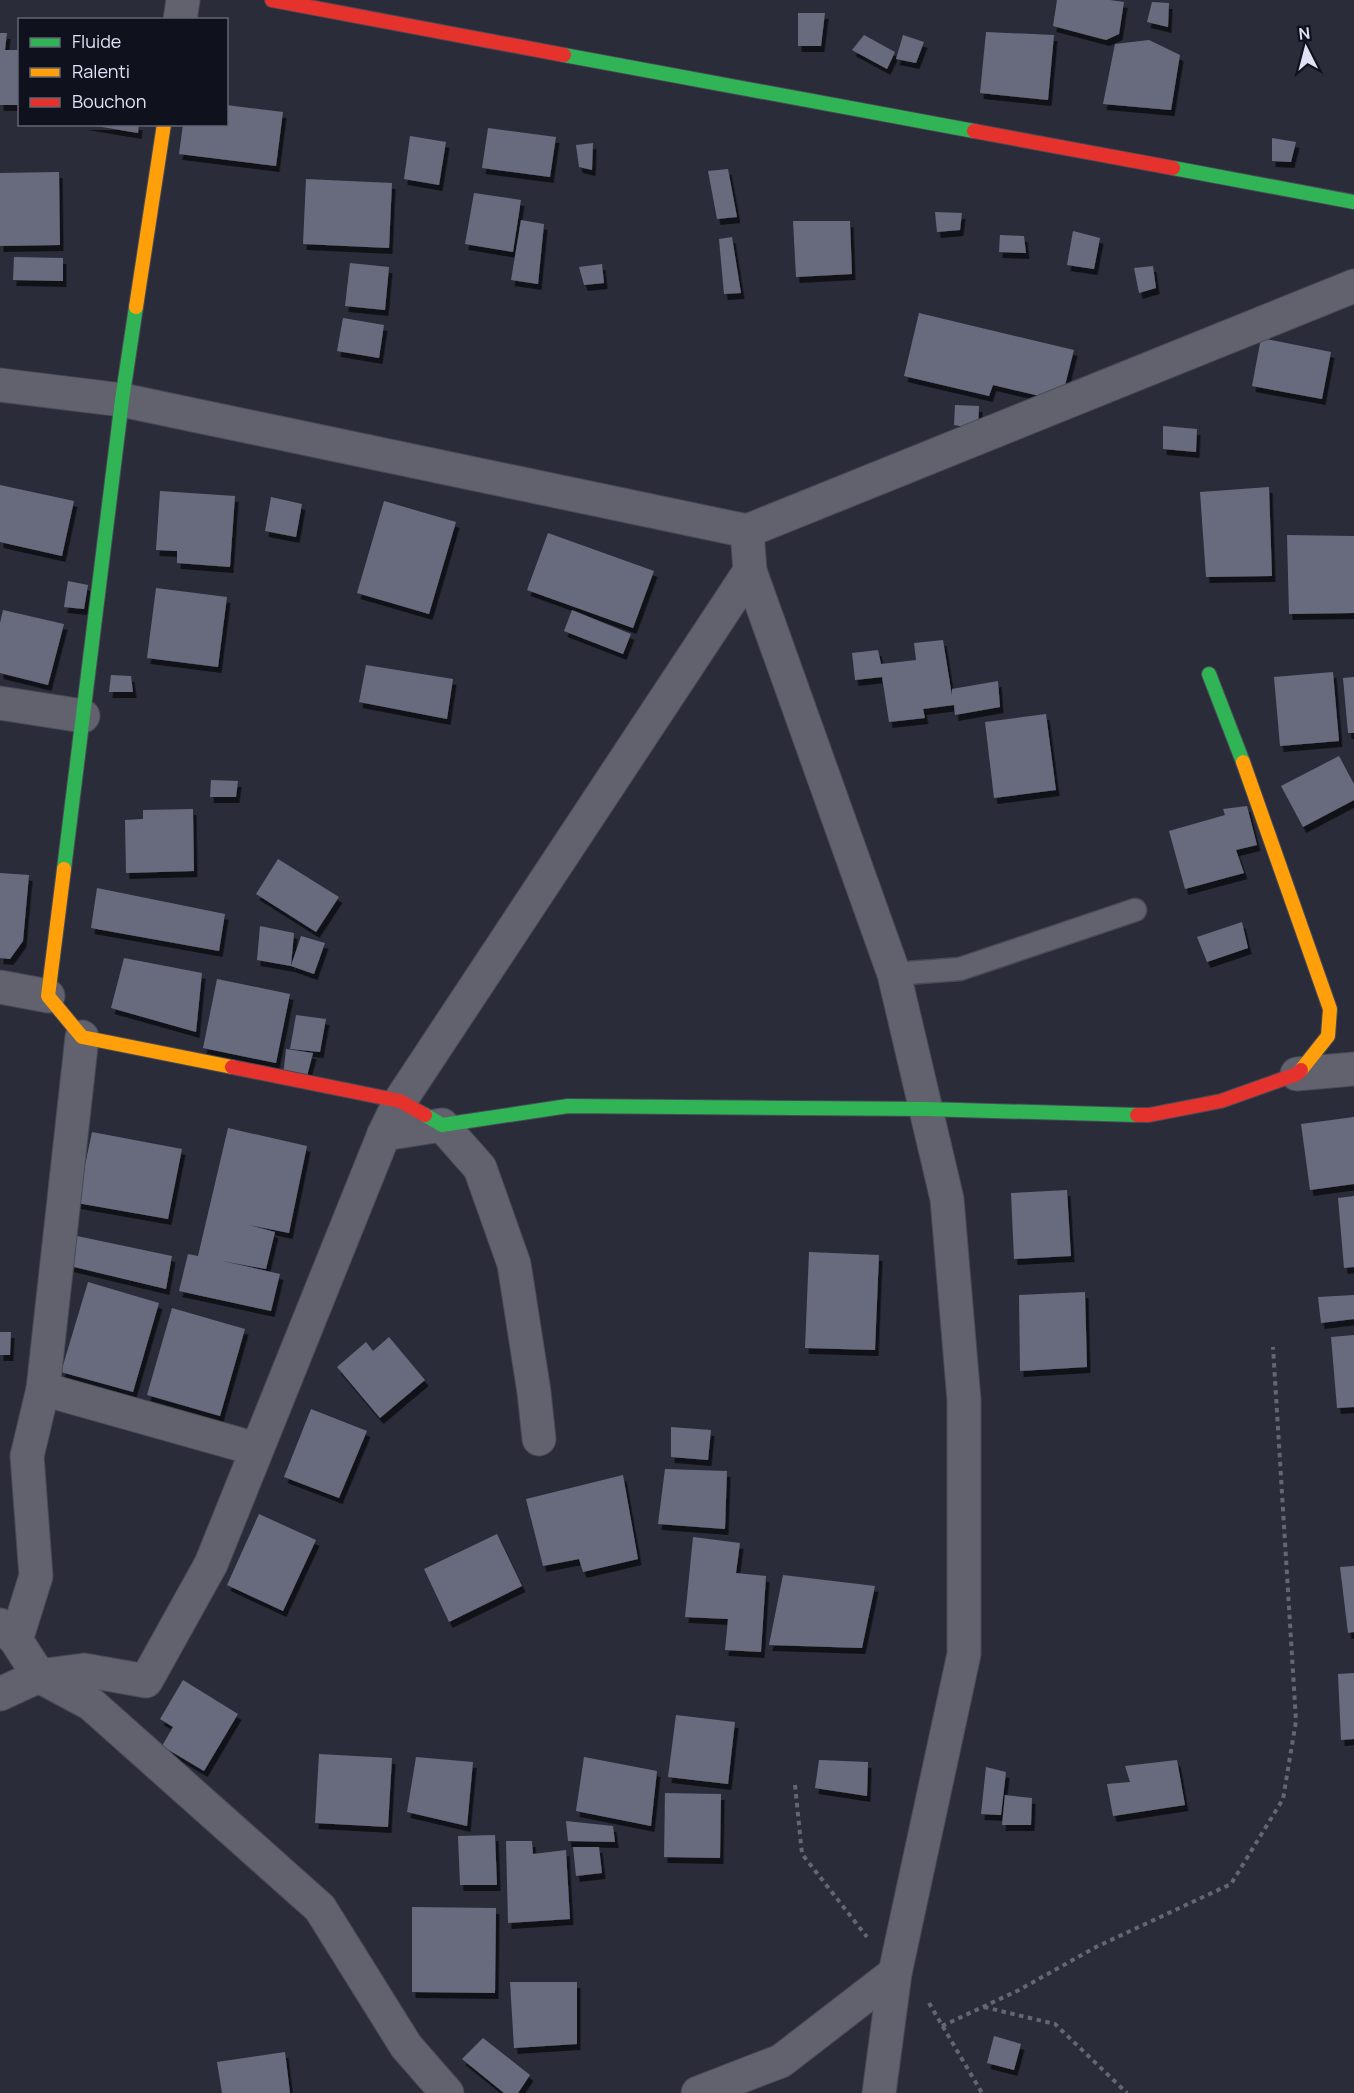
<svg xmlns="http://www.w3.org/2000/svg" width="1354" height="2093" viewBox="0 0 1354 2093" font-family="Manrope,sans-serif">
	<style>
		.building { fill: #686b7e; filter: url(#shadow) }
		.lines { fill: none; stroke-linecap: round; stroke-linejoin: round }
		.lane-casing { stroke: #484a56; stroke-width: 25 }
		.street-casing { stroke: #484a56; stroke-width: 35 }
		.fast-casing { stroke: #484a56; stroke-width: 16 }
		.slow-casing { stroke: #484a56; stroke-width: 16 }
		.jam-casing { stroke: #484a56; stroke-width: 16 }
		.path { stroke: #646670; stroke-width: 4; stroke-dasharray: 4.5 4.5; stroke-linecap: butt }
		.lane { stroke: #61626d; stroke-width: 22 }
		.street { stroke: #61626d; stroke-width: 33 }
		.fast { stroke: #30b455; stroke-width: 14 }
		.slow { stroke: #ff9f0a; stroke-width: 14 }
		.jam { stroke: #e5322d; stroke-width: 14 }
	</style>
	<defs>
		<filter id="shadow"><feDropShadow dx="3.5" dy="6" stdDeviation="0" flood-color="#0009"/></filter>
	</defs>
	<rect width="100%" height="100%" fill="#2a2c3a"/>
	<g class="building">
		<polygon points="1057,0 1110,0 1124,2 1119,34 1106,40 1053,26"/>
		<polygon points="1152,2 1169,3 1168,27 1147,22"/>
		<polygon points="798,13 825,13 821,46 798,46"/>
		<polygon points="986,32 1054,35 1048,100 980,93"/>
		<polygon points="0,33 7,33 5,50 20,50 20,105 0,105"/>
		<polygon points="864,35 895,52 887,69 852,50"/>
		<polygon points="903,35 924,42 916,63 896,59"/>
		<polygon points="1149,40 1180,55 1171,110 1103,104 1115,44"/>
		<polygon points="226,105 283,112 276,166 179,154 183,124 226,124"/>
		<polygon points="84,124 139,124 138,133"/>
		<polygon points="488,128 556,137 550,177 482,168"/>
		<polygon points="410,136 446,142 439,185 404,179"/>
		<polygon points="1272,138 1296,142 1291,162 1272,161"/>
		<polygon points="593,143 592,170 579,167 576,145"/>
		<polygon points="728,169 737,217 717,219 708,171"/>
		<polygon points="59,172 60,245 0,246 0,173"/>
		<polygon points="306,179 392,183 389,248 303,244"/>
		<polygon points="474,193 521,200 513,252 465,244"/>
		<polygon points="935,212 962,213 960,230 937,232"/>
		<polygon points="521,220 544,224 538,284 511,280"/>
		<polygon points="793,221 850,221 852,274 796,277"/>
		<polygon points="1073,231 1100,238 1094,269 1067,265"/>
		<polygon points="1000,235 1024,236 1026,253 999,252"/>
		<polygon points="732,237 741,293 724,294 719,239"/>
		<polygon points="14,257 63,258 63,281 13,280"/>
		<polygon points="350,263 389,267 385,310 345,306"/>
		<polygon points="602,264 604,283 584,285 579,267"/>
		<polygon points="1153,266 1156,288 1139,293 1134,268"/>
		<polygon points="919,313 1074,350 1061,401 993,385 989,396 904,376"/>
		<polygon points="343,318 384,325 379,358 337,351"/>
		<polygon points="1261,338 1331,352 1322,399 1252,386"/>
		<polygon points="955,405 979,406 978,429 954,425"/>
		<polygon points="1163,426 1197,429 1196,452 1163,449"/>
		<polygon points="0,485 74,501 62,556 0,542"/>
		<polygon points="1269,487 1272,576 1206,577 1200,492"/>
		<polygon points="160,491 235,496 230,567 177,563 177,551 156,550"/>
		<polygon points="271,497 302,504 296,537 265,531"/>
		<polygon points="384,501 456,522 429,614 357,593"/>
		<polygon points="548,533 654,571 633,628 527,590"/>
		<polygon points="1287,535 1354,536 1354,613 1289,614"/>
		<polygon points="68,581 88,585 84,609 64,607"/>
		<polygon points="156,588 227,597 218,667 147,658"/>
		<polygon points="3,610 64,624 48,685 0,673 0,623"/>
		<polygon points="572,610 631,634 623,654 564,631"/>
		<polygon points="943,640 952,696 952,689 998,681 1000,707 955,715 954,705 923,709 925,718 889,722 882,677 855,680 852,653 878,650 881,664 916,660 914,643"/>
		<polygon points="366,665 453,679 447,719 359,702"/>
		<polygon points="1333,672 1339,741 1280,746 1274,677"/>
		<polygon points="111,675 131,676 133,692 109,692"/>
		<polygon points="1354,677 1354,733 1348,733 1343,678"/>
		<polygon points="1046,714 1056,790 994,798 985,722"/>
		<polygon points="1339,756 1354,784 1354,800 1303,827 1281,786"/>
		<polygon points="211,780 238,781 236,797 210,797"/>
		<polygon points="1247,806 1257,845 1236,850 1244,873 1185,889 1169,831 1225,815 1223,809"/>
		<polygon points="193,809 194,871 126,873 125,820 143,819 143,810"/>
		<polygon points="278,859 339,897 316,932 256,894"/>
		<polygon points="0,873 29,875 23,941 10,959 0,958"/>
		<polygon points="97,888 225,914 219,951 91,928"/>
		<polygon points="1242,922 1248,948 1207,962 1197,937"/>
		<polygon points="260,926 294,933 291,966 301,936 325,943 314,974 291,966 257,960"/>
		<polygon points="124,958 202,973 196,1032 111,1008"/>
		<polygon points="217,979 290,994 276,1063 203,1048"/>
		<polygon points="296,1015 326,1019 320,1052 290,1049"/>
		<polygon points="286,1049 313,1053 306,1080 283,1076"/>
		<polygon points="1354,1117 1354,1184 1310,1190 1301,1124"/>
		<polygon points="228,1128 307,1146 289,1233 249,1225 275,1232 266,1269 222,1261 280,1274 271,1311 179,1291 188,1254 198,1256"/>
		<polygon points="92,1132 182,1149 168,1219 77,1203"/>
		<polygon points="1067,1190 1071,1256 1014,1259 1011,1193"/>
		<polygon points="1354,1196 1354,1267 1344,1268 1338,1198"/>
		<polygon points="77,1236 172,1256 166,1289 70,1266"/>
		<polygon points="809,1252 879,1255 875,1350 805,1348"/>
		<polygon points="88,1282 159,1303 133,1392 61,1372"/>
		<polygon points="1085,1292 1087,1367 1020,1371 1019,1295"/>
		<polygon points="1354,1295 1354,1319 1321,1323 1318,1297"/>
		<polygon points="172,1308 245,1329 220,1416 147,1395"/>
		<polygon points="0,1332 11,1332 10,1355 0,1355"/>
		<polygon points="1354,1335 1354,1407 1337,1408 1331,1337"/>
		<polygon points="389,1337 425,1380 380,1418 337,1367 366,1342 373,1351"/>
		<polygon points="311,1409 367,1431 339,1498 284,1477"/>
		<polygon points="671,1427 711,1430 708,1460 671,1457"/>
		<polygon points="665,1469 727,1471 725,1529 658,1524"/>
		<polygon points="623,1475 638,1559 583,1572 579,1559 543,1566 526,1499"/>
		<polygon points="259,1514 316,1540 283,1611 227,1585"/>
		<polygon points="497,1534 522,1586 449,1622 424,1569"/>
		<polygon points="693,1537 740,1543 736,1573 766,1576 761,1652 725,1650 728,1619 685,1617"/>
		<polygon points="1354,1566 1354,1632 1348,1633 1340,1567"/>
		<polygon points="783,1575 875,1586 862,1648 769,1645"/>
		<polygon points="1354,1673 1354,1739 1341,1740 1338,1674"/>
		<polygon points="183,1680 238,1714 204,1771 162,1746 173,1727 160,1719"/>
		<polygon points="676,1715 735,1722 728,1784 668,1777"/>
		<polygon points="319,1754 392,1758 388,1827 315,1823"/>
		<polygon points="416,1757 473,1762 467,1826 407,1812"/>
		<polygon points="584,1757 657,1771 651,1826 576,1811"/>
		<polygon points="819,1760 868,1762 867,1796 815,1788"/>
		<polygon points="1177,1760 1185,1805 1113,1816 1107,1784 1130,1782 1125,1766"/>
		<polygon points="986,1767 1006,1772 1001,1815 981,1814"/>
		<polygon points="665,1793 721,1794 720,1858 664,1857"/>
		<polygon points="1005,1795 1032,1798 1031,1825 1002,1825"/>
		<polygon points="566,1821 613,1826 615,1842 568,1841"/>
		<polygon points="495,1835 497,1885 460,1885 458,1836"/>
		<polygon points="506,1841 532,1841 533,1854 566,1850 570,1919 508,1923"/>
		<polygon points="573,1847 599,1847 602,1873 576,1876"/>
		<polygon points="412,1907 496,1908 495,1993 412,1992"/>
		<polygon points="510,1982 577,1982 577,2044 514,2048"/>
		<polygon points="994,2036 1021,2044 1014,2070 987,2063"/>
		<polygon points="483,2038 530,2075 518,2093 504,2093 462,2059"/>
		<polygon points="285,2052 290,2093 222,2093 217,2062"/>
	</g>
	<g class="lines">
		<defs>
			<polyline id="lane" points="894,974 960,969 1135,910"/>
			<g id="street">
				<polyline points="180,20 183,0"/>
				<polyline points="0,385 122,400 747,531"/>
				<polyline points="0,703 83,716"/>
				<polyline points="0,987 48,996"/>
				<polyline points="1297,1074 1354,1069"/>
				<polyline points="384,1134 442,1125 480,1168 514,1264 534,1392 539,1439"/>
				<polyline points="43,1389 256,1449"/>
				<polyline points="0,1625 16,1640 39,1676 84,1670 146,1681 211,1564 384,1134 400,1101 750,571"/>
				<polyline points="16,1640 36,1576 27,1456 43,1389 82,1037"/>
				<polyline points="0,1694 39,1676 91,1704 320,1908 406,2046 447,2093"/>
				<polyline points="698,2093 781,2061 895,1973"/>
				<polyline points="879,2093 895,1973 964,1654 964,1400 947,1199 894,974 750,571 747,531 1354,286"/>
			</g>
			<g id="fast">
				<polyline points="564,55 974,131"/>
				<polyline points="1173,168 1354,202"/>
				<polyline points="1209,674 1243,762"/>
				<polyline points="64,869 122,400 136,307"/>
				<polyline points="425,1115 442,1125 568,1106 925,1109 1137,1115"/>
			</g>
			<g id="slow">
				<polyline points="136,307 164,124"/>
				<polyline points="1243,762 1330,1009 1328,1036 1301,1070"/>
				<polyline points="64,869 48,996 82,1037 232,1067"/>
			</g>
			<g id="jam">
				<polyline points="272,0 564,55"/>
				<polyline points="974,131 1173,168"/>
				<polyline points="232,1067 400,1101 425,1115"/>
				<polyline points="1137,1115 1149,1115 1221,1101 1297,1074 1301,1070"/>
			</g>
		</defs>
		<use href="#lane" class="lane-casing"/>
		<use href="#street" class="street-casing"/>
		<use href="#fast" class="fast-casing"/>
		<use href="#slow" class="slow-casing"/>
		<use href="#jam" class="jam-casing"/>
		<g class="path">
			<polyline points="795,1785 802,1854 867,1937"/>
			<polyline points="929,2003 982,2093"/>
			<polyline points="984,2007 1055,2024 1127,2093"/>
			<polyline points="942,2026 1019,1990 1096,1947 1231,1884 1283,1799 1296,1721 1273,1347"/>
		</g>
		<use href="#lane" class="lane"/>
		<use href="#street" class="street"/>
		<use href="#fast" class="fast"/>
		<use href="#slow" class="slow"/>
		<use href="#jam" class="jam"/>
	</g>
	<rect x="18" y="18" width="210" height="108" fill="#0f111d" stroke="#626573" stroke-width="1.5"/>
	<rect x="30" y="38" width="30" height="9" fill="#30b455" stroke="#626573" stroke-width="1.5"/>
	<text x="72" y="48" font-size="18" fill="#dee2f4">Fluide</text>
	<rect x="30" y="68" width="30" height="9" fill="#ff9f0a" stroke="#626573" stroke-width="1.5"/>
	<text x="72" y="78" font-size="18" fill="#dee2f4">Ralenti</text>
	<rect x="30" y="98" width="30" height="9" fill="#e5322d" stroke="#626573" stroke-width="1.5"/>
	<text x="72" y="108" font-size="18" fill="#dee2f4">Bouchon</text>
	<g transform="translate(1306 48) rotate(354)" stroke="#0f111d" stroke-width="4.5" paint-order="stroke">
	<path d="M0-4.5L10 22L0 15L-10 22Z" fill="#dee2f4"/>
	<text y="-9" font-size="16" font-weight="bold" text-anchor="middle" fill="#dee2f4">N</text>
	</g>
</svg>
